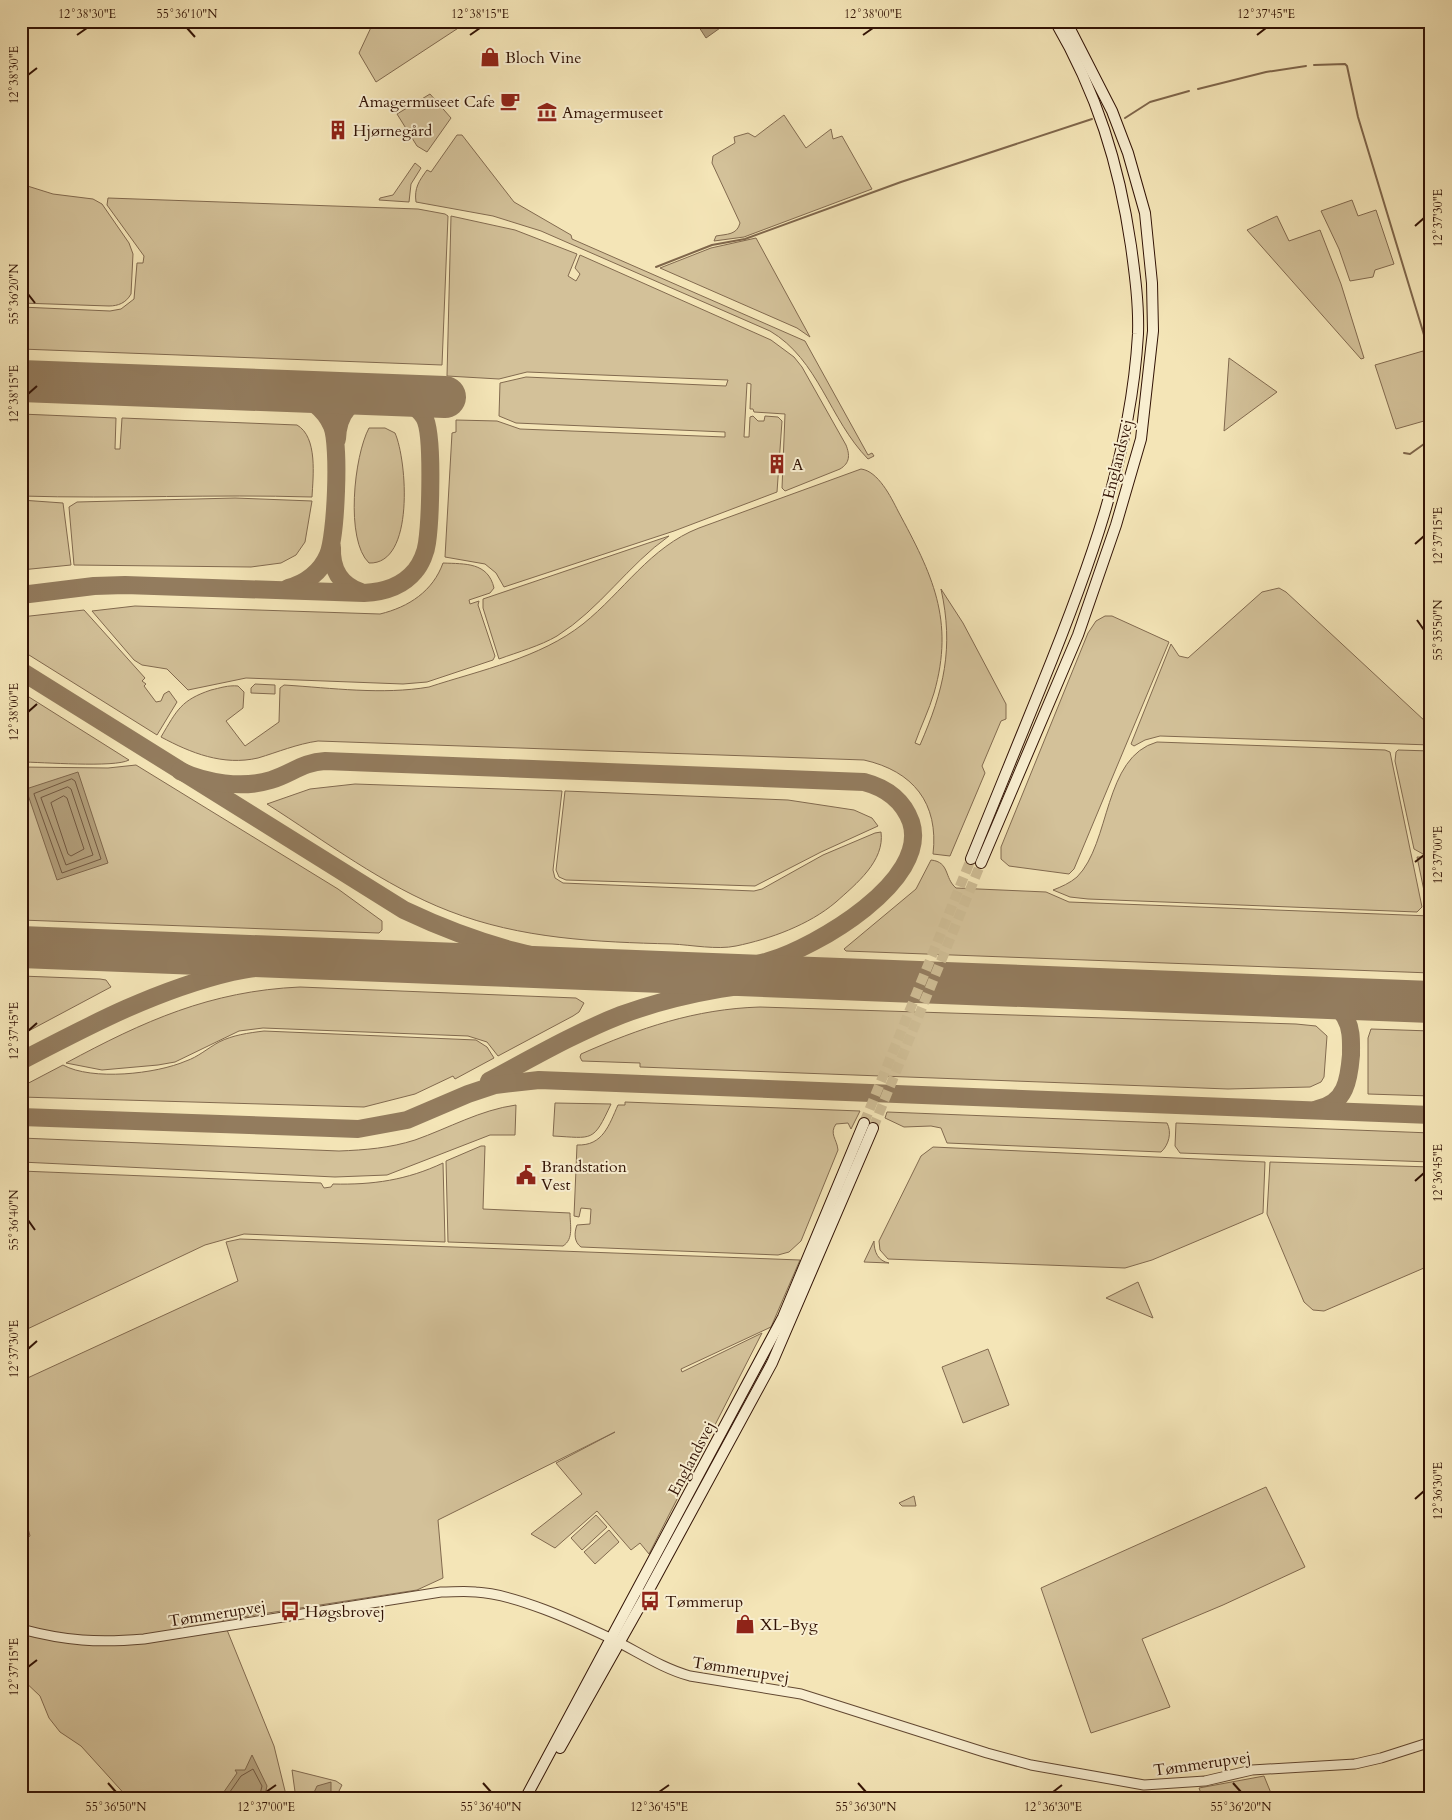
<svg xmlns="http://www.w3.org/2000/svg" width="1452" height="1820" viewBox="0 0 1452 1820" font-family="Cardo,serif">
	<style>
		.green { fill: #d3c199; stroke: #826a4f }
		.water { fill: #b29e7a; stroke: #7f664b }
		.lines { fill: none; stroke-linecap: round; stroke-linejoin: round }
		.shore { stroke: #725840; stroke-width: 1 }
		.stream { stroke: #7f664b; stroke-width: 2 }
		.taxiway { stroke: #937c5e; stroke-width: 18 }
		.runway { stroke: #937c5e; stroke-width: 42 }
		.secondary-tunnel { stroke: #cdbb93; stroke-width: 10; stroke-dasharray: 10 5; stroke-linecap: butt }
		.tertiary-casing { stroke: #624832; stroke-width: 11 }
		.secondary-casing { stroke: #321305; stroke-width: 12 }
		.tertiary { stroke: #f8eed0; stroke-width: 9 }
		.secondary { stroke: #f8eed0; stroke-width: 10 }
		.ticks { fill: none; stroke: #321305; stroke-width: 2 }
		.labels { text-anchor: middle; stroke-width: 4; stroke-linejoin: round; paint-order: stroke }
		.poi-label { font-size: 16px; fill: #321305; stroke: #f8eed0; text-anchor: start }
		.street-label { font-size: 16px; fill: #321305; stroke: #f8eed0 }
		.neatline { fill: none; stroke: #321305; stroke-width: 2 }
		.ticks-label { font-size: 12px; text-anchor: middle; fill: #321305 }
	</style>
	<rect width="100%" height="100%" fill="#f4e5b7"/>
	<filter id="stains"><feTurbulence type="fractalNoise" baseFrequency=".004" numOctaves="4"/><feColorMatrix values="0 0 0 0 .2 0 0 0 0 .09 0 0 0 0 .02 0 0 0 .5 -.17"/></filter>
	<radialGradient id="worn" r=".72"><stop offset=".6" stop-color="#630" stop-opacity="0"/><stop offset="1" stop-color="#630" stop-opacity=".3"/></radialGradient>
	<g class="green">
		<polygon points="374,21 469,21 376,82 359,53"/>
		<polygon points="430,94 451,118 427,152 417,146 397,114"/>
		<path d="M784,115L806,148L831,129L833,139L842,136L872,189L744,237L714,241L716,236C727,234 737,235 740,223L712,163L713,156L735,143L734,137L748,133L755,137Z"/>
		<path d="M457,135H462L514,202L571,235L572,239L805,341L868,455L872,453L874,456L868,459C829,419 819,360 770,331L541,231L493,216L416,202C414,188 419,181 427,170L431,172Z"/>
		<polygon points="415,163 421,168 411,184 409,202 379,200 380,198 393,195"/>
		<path d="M21,184L53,194L93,199L102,204L129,243L133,254L131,294C126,303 118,306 109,306L21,303Z"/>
		<polygon points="108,198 418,209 445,214 448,216 442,365 21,349 21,307 110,311 121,309 134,299 137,263 143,263 144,256 107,205"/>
		<polygon points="1352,200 1358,216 1376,210 1394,264 1375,270 1373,277 1350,281 1339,249 1321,211"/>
		<path d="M451,216L515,230L577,254L568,276L576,281L580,274L575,268L580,255L771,340L794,357L802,367L846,445C850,455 850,463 840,469L785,491L782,488L785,414L754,412L753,409H750L751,384L747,383L744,437H749L750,417L753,416L758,421H764L765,416L778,417L782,421L777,492L674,531L504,587L496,573L485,564L445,557L452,433L456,432V420L497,421L520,429L725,437V432L516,423L499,416L500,383L526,377L726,386L728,380L527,372L499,379L447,376Z"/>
		<polygon points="1277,216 1289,241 1320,230 1341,284 1364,358 1361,359 1247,230"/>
		<polygon points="756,238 810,337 797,328 660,268 711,248"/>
		<polygon points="1423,351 1431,380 1431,419 1396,429 1375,365"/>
		<polygon points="1229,358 1277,392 1224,431"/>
		<path d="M21,414L116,418L115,449H120L122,418L297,425C318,437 313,477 312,497C215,494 118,499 21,496Z"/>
		<path d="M369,428H385L395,433C407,460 415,565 369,563C345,540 354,456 369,428Z"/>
		<path d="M861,469C878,471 891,497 898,511C932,574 955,620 934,693C929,710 921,726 915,743L920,745C944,690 954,648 941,589L963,623L1006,704V719L1001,721L982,766L985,773L950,856L933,854C939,803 913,771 864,760L318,741C297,744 278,752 258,758C223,766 191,753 161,737C177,710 181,700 211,690C220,688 228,685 238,686L244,692L243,708L226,721L245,746L279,722L280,688L284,685C332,688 382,695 429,687C481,670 540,658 583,624C623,592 650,547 699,528Z"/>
		<polygon points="235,498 312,501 305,542 296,555 281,563 251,567 74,565 69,507 77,502"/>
		<polygon points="21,500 63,503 71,565 21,570"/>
		<path d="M669,536C628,565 600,609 557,636C540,646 518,652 499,659L483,608V599Z"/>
		<path d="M443,563C465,564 488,562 494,588L490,593L469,600L470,604L479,601L478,605L495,656L493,660L427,682L403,684L246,678L188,690L167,669L142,665L134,660L92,611L135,606L380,614C409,607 433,591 443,563Z"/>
		<polygon points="1279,588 1286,592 1426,722 1431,723 1431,745 1160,736 1145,740 1134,746 1131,744 1171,644 1179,656 1188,658 1262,592"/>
		<polygon points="84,610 145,678 142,681 146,684 144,686 156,702 161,701 164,694 169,691 177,702 157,735 21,650 21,617"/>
		<polygon points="1105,616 1112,616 1169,642 1074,869 1069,874 1009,866 1001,859 1001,847 1088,633 1096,621"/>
		<polygon points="255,684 275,685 275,694 251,693 251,688"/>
		<path d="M21,692L129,760C115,768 41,762 21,762Z"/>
		<path d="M1157,742L1385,750L1390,752L1422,907L1417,912L1088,899L1070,897L1053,890C1061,887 1070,883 1077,877C1111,843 1103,757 1157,742Z"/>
		<polygon points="1398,750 1431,751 1431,855 1423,854 1414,849 1395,761 1396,752"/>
		<polygon points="136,765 338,889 382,921 382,930 379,933 21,920 21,767 108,768"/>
		<path d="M355,784L562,791L553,870L555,878L563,883L754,891L762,889L823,855L875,833L881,832C885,861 856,884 836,902C809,925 770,939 736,946C717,950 692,945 672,944C596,942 521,939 449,911C384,886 325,841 267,804L310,789Z"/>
		<polygon points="565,791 788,800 854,810 872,818 878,826 821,852 755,886 566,880 559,877 556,870"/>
		<polygon points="1417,857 1431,857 1431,912 1428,910"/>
		<path d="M931,860C950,862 944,878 956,888L1046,892L1069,902L1431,916V973L846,951L844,949L916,889Z"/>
		<polygon points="21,976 100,979 106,980 111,987 21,1035"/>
		<path d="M300,987L576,998L584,1003L579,1012L573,1016L498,1056L487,1042L468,1036L263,1028L239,1031L175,1062L158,1065L102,1070L66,1063C144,1021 210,991 300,987Z"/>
		<path d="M760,1007L1296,1024L1316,1026L1327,1036L1324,1077L1321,1082L1310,1087L1228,1089L640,1067V1063L582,1061L580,1057L581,1054C640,1028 695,1009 760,1007Z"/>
		<polygon points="1371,1029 1431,1031 1431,1096 1368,1094 1368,1038"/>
		<path d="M264,1031L476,1040L487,1047L494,1058L455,1079L453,1076L415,1094L364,1107L21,1097V1087L63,1065C92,1081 156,1074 186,1061C198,1057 208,1048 219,1042C233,1035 248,1033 264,1031Z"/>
		<path d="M625,1102L860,1111L851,1129L848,1123L836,1124C829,1134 837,1139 838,1150L801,1241L789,1252L778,1255L581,1247C574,1242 574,1233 577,1225L590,1224L591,1209L581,1208L579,1217L574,1216L577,1145C603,1146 609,1125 618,1105H625Z"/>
		<path d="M555,1103L611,1104C593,1143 593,1138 553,1136Z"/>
		<path d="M516,1105L515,1135H490L387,1175L335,1177L21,1162V1138L339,1151C365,1150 390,1148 415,1140C449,1128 480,1110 516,1105Z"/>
		<path d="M887,1112L1167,1123C1172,1132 1169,1145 1161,1152L947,1143L941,1128L931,1126L904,1127L885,1118Z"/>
		<polygon points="1176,1123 1431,1133 1431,1162 1180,1153 1175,1146"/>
		<path d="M481,1146H485L483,1209L570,1213C570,1225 574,1239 563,1246L448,1242L446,1161Z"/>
		<polygon points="933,1147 1265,1162 1263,1213 1152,1260 1125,1268 888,1259 880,1250 879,1241 921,1156"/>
		<polygon points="1270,1162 1431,1167 1431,1265 1324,1311 1313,1310 1304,1302 1267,1214"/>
		<path d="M443,1163L445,1242L244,1234L205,1245L21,1332V1171L321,1183L324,1188L331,1187L333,1184C373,1185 407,1180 443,1163Z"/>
		<polygon points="240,1239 800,1260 771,1327 681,1369 682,1372 762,1333 649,1554 640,1543 631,1550 597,1511 555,1548 531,1534 582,1494 556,1463 615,1432 438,1520 443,1578 417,1590 223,1620 274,1746 287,1799 129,1799 81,1746 60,1732 49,1718 40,1696 21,1678 21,1542 30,1536 21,1502 21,1381 238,1281 226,1242"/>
		<path d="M874,1241C874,1252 878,1261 889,1263L864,1262Z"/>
		<polygon points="1138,1282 1153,1318 1106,1298"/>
		<polygon points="988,1349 1009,1405 963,1423 942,1367"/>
		<polygon points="1266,1487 1305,1567 1223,1605 1142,1639 1170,1707 1091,1733 1041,1588"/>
		<polygon points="914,1496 916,1506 902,1506 899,1503"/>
		<polygon points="596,1515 607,1527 582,1550 571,1538"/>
		<polygon points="609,1530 619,1542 595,1564 584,1552"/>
		<polygon points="292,1770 336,1781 342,1785 335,1799 296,1799"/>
		<polygon points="1264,1776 1273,1798 1203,1799 1199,1788"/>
	</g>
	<g class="water">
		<polygon points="695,21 730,21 706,38"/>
		<polygon points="78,772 108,863 57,880 26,789"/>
		<polygon points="252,1755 267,1786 264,1799 219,1799 237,1773 235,1770 245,1770"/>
		<polygon points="331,1782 331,1799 311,1799 317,1786"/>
	</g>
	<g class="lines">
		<g class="shore">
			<polygon points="72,779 75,781 101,859 62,873 34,794"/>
			<polygon points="68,787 71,789 93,855 66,865 41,798"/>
			<polygon points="64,796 67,798 84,849 71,856 68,854 51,803"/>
			<polyline points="225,1799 241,1776 253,1769 262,1786 259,1799"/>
		</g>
		<g class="stream">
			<polyline points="1314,65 1345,64 1347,66 1358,117 1431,358"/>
			<polyline points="1198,89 1266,72 1306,66"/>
			<polyline points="1125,118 1150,102 1189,91"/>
			<polyline points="656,267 712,245 745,239 901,182 1092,119"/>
			<polyline points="1404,453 1410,454 1431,439"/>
		</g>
		<g class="taxiway">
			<path d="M337,439C338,413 350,399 376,395"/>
			<path d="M332,547C331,569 340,585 361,592"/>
			<path d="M288,588C305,584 321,572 328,555C336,537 340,445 332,426C324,408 308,397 289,391"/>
			<path d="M21,595L94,586L125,585L364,593C384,592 402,587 415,571C421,564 426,552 427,543C430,522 434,433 424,417C416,405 403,399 390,395"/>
			<path d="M21,671L404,910C480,946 543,962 626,970"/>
			<path d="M180,771C206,783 242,789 271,780C291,774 303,762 325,761L864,782C887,788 903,800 911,822C930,881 816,947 769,961C742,969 714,971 686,973"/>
			<path d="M21,1061C90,1025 156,990 232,972C268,964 306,963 343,960"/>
			<path d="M489,1081C532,1058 575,1033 621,1015C686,991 753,982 822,978"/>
			<path d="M1317,1109C1346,1104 1349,1079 1351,1055C1351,1042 1352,1029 1345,1017C1340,1008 1331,1003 1322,997"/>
			<polyline points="21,1117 358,1129 407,1120 468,1094 495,1085 539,1080 1431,1115"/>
		</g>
		<g class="runway">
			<polyline points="21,381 445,397"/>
			<polyline points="21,947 1431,1002"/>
		</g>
		<g class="secondary-tunnel">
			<polyline points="864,1123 971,859"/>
			<polyline points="873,1128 981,863"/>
		</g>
		<defs>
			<path id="tertiary" d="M21,1629C66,1641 98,1643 144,1639L441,1592C453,1592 464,1591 476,1592C515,1594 574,1621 610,1638C637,1651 661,1668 690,1676L801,1694L987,1753L1031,1765L1144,1785L1205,1781L1252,1770L1355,1764L1381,1758L1431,1742"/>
			<g id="secondary">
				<path d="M971,859C994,802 1018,744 1041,687C1087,574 1131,457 1138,334C1139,305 1135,275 1131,246C1119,164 1097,93 1055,21"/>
				<polyline points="981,863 1078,635 1116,525 1141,439 1153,331 1152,283 1145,213 1128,153 1112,111 1066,21"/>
				<polyline points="560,1748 645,1597 772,1363 873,1128"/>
				<polyline points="525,1799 783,1317 864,1123"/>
			</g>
		</defs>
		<use href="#tertiary" class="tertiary-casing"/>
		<use href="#secondary" class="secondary-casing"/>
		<use href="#tertiary" class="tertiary"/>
		<use href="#secondary" class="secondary"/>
	</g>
	<path class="ticks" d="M187,28L195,37M77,35L87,28M470,35L480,28M863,35L873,28M1257,35L1266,28M28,75L37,68M1415,226L1424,218M28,294L35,303M28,394L37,386M1415,544L1424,536M1417,620L1424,630M28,712L37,704M1415,862L1424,855M28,1031L37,1023M1415,1181L1424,1173M28,1220L35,1230M28,1349L37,1341M1415,1499L1424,1491M28,1667L37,1660M108,1783L116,1792M483,1783L491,1792M858,1783L866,1792M1233,1783L1241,1792M266,1792L276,1785M659,1792L669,1785M1053,1792L1062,1785"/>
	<defs>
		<symbol id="shop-bare" viewBox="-9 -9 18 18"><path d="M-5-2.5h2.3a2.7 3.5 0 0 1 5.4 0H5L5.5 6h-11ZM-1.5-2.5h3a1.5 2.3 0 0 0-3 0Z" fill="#8f2418" stroke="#f8eed0" stroke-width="2.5" paint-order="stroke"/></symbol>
		<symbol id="cafe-bare" viewBox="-9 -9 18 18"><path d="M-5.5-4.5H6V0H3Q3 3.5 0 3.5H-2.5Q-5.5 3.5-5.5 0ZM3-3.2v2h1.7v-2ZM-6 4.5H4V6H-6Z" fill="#8f2418" stroke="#f8eed0" stroke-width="2.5" paint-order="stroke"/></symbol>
		<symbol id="museum-bare" viewBox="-9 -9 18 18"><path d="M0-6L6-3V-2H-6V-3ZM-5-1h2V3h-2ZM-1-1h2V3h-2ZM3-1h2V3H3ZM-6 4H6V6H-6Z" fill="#8f2418" stroke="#f8eed0" stroke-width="2.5" paint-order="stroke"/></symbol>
		<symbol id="building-bare" viewBox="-9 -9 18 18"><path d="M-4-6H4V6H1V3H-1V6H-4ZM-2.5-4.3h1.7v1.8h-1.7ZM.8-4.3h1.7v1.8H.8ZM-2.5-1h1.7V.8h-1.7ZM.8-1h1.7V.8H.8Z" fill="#8f2418" stroke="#f8eed0" stroke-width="2.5" paint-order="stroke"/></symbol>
		<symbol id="civic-bare" viewBox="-9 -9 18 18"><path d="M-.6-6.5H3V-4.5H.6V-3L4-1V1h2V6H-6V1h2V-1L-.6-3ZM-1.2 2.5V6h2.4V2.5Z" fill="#8f2418" stroke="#f8eed0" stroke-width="2.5" paint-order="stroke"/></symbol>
		<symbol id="bus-bare" viewBox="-9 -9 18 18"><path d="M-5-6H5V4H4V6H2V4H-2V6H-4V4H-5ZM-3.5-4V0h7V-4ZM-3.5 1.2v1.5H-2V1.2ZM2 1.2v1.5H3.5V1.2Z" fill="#8f2418" stroke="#f8eed0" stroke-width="2.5" paint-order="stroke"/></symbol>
	</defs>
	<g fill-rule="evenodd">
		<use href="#shop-bare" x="476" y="43" width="28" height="28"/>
		<use href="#cafe-bare" x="496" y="87" width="28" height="28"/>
		<use href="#museum-bare" x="533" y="98" width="28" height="28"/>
		<use href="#building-bare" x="324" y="116" width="28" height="28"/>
		<use href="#building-bare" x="763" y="450" width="28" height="28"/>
		<use href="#civic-bare" x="512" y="1161" width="28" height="28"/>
		<use href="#bus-bare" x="636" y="1587" width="28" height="28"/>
		<use href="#bus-bare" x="276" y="1597" width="28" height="28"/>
		<use href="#shop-bare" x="731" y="1610" width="28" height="28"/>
	</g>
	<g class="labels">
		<g class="poi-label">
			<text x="505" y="63">Bloch Vine</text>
			<text x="495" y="107" text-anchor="end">Amagermuseet Cafe</text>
			<text x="562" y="118">Amagermuseet</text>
			<text x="353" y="136">Hjørnegård</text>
			<text x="792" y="470">A</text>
			<text x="541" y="1172">Brandstation<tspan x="541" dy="18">Vest</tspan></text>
			<text x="665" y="1607">Tømmerup</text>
			<text x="305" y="1617">Høgsbrovej</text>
			<text x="760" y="1630">XL-Byg</text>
		</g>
		<g class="street-label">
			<text transform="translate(1117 459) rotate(-76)" y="6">Englandsvej</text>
			<text transform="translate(691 1458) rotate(-62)" y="6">Englandsvej</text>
			<text transform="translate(217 1613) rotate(-9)" y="6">Tømmerupvej</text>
			<text transform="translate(741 1669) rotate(9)" y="6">Tømmerupvej</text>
			<text transform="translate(1202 1763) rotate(-8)" y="6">Tømmerupvej</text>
		</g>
	</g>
	<rect width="1452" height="1820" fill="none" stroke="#f4e5b7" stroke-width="55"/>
	<rect x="28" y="28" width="1396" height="1764" class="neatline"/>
	<g class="ticks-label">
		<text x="87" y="18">12°38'30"E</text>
		<text x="187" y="18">55°36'10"N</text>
		<text x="480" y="18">12°38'15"E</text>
		<text x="873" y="18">12°38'00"E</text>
		<text x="1266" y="18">12°37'45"E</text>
		<text transform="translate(14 75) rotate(-90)" y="4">12°38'30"E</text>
		<text transform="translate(1438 218) rotate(-90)" y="4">12°37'30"E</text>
		<text transform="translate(14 294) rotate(-90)" y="4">55°36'20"N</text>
		<text transform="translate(14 394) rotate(-90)" y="4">12°38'15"E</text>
		<text transform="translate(1438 536) rotate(-90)" y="4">12°37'15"E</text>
		<text transform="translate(1438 630) rotate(-90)" y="4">55°35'50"N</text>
		<text transform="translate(14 712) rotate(-90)" y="4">12°38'00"E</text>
		<text transform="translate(1438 855) rotate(-90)" y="4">12°37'00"E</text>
		<text transform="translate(14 1031) rotate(-90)" y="4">12°37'45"E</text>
		<text transform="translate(1438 1173) rotate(-90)" y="4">12°36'45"E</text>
		<text transform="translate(14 1220) rotate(-90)" y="4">55°36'40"N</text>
		<text transform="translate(14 1349) rotate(-90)" y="4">12°37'30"E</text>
		<text transform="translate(1438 1491) rotate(-90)" y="4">12°36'30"E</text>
		<text transform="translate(14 1667) rotate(-90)" y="4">12°37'15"E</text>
		<text x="116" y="1811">55°36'50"N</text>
		<text x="266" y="1811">12°37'00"E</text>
		<text x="491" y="1811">55°36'40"N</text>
		<text x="659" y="1811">12°36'45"E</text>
		<text x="866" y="1811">55°36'30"N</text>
		<text x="1053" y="1811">12°36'30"E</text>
		<text x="1241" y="1811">55°36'20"N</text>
	</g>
	<rect width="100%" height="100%" filter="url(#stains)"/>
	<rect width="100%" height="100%" fill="url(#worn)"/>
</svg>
